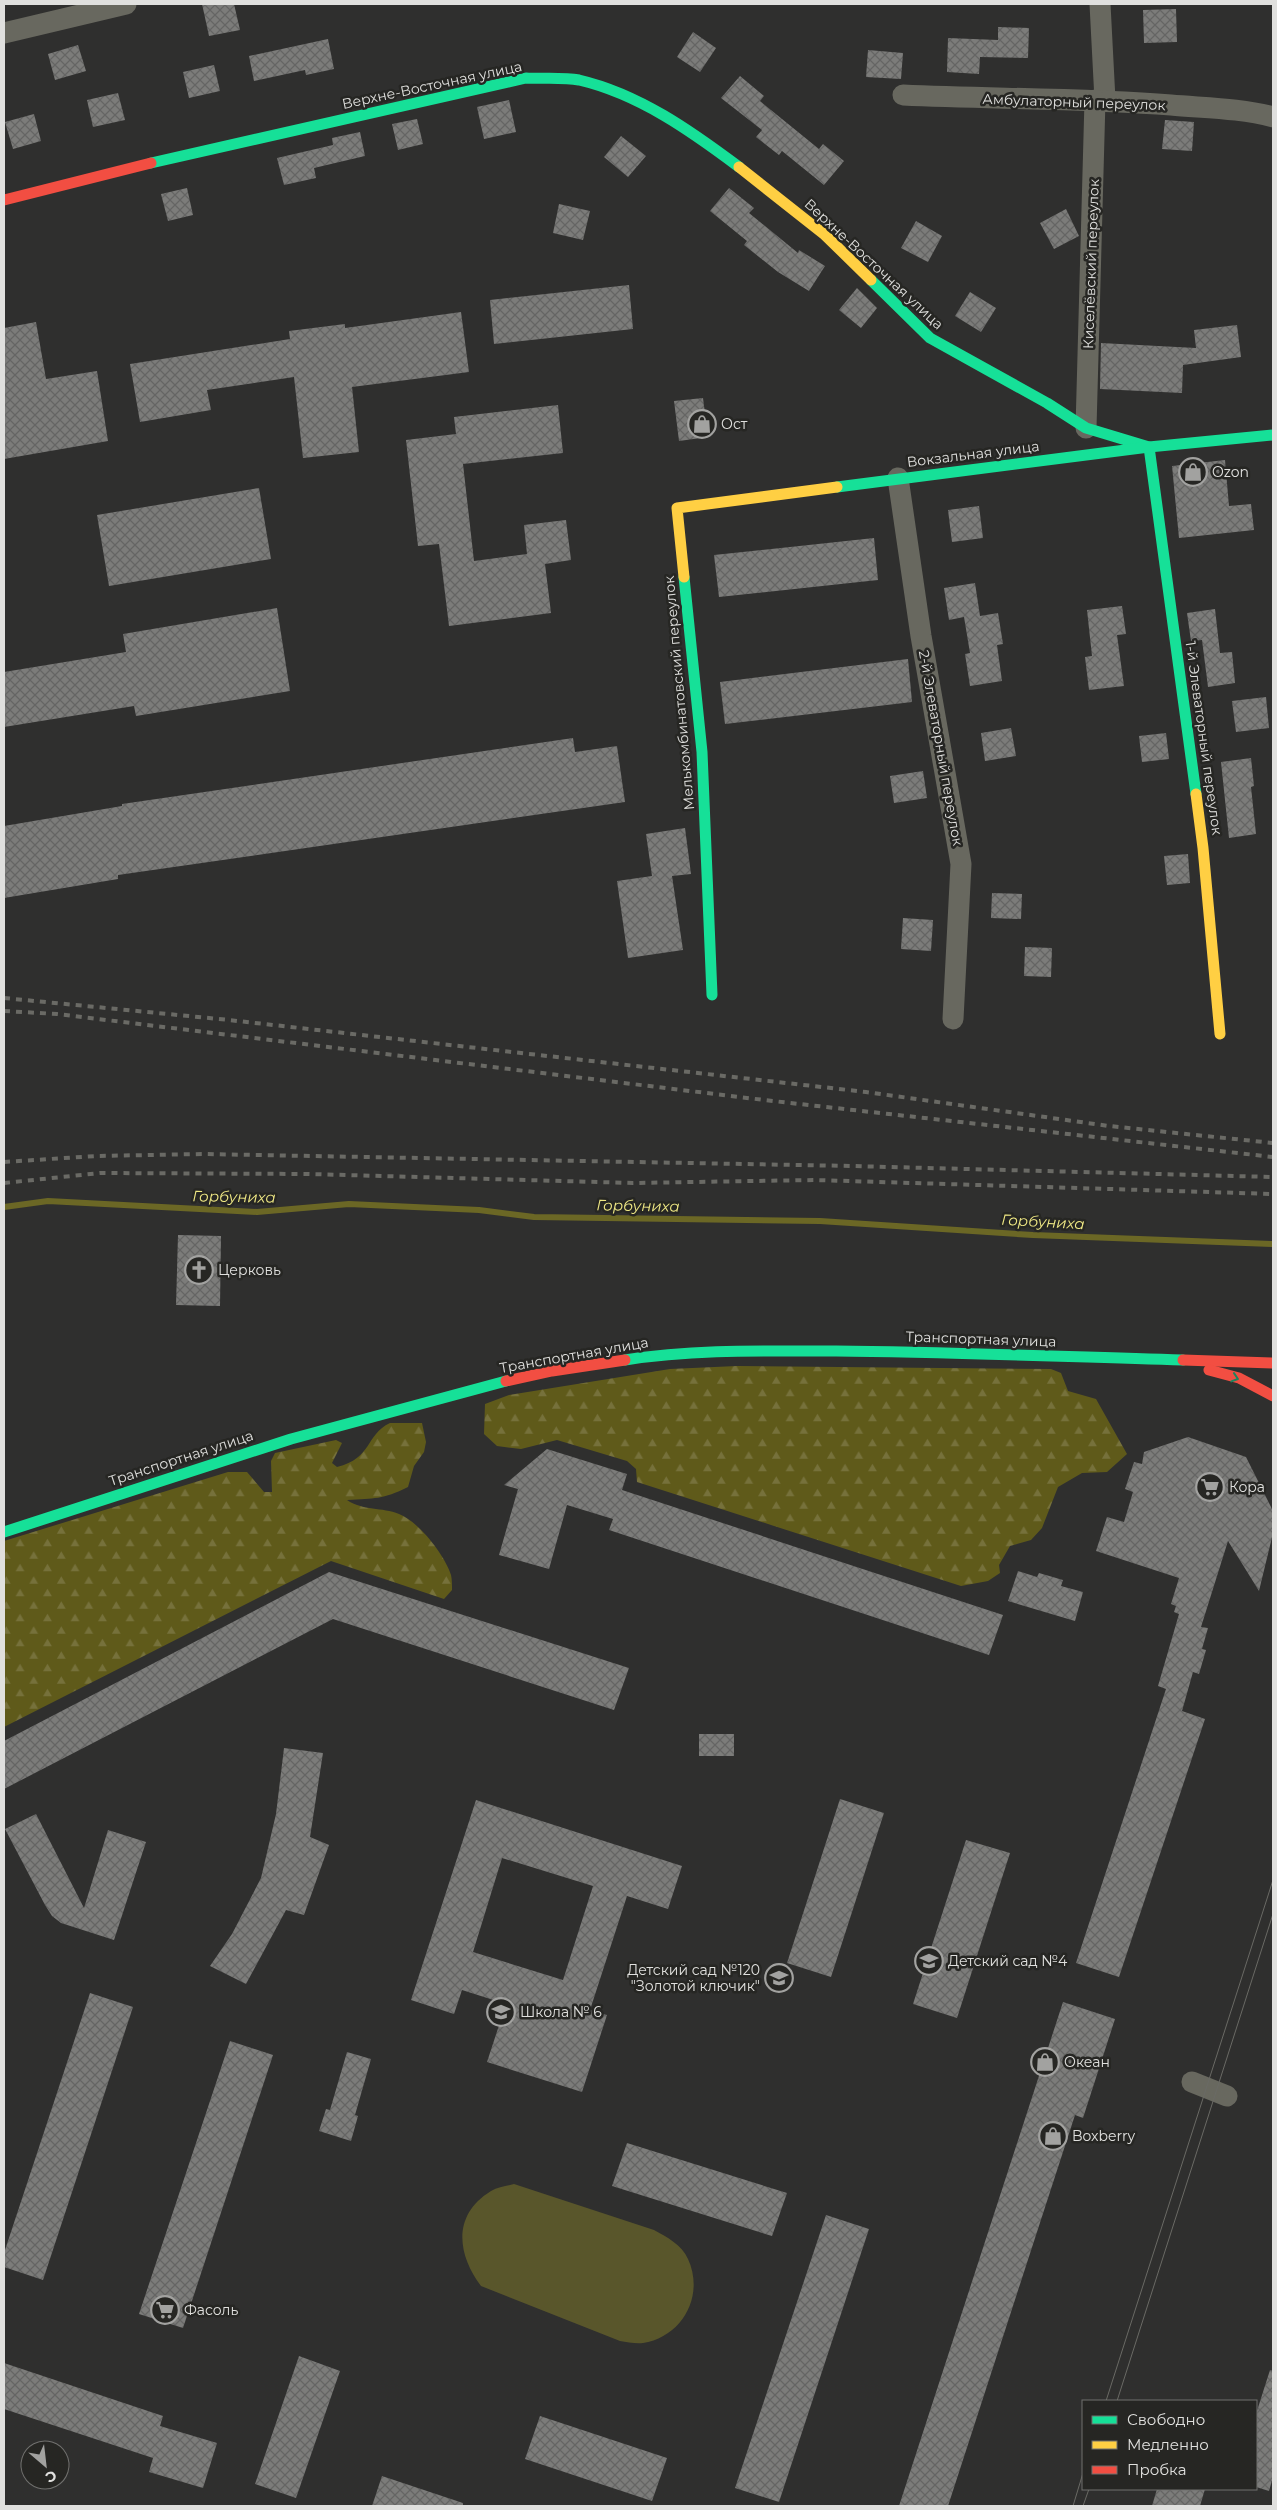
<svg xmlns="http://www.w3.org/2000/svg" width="1277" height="2510" viewBox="0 0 1277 2510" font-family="Montserrat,sans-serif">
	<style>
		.green { fill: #59562b }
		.forest { fill: url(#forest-firs) }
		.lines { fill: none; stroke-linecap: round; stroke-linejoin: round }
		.stream { stroke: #6b6725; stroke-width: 6 }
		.building { fill: url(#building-cross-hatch); fill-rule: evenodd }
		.street { stroke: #68685f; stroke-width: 21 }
		.fast { stroke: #16e098; stroke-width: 11 }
		.slow { stroke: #ffcf43; stroke-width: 11 }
		.jam { stroke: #f24e42; stroke-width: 11 }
		.tram { stroke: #6a6a65; stroke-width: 1 }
		.rail { stroke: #6a6a65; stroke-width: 4; stroke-dasharray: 6 6; stroke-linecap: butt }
		.oneway { stroke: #1e835e }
		.labels { text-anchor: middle; stroke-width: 5; stroke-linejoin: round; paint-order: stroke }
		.street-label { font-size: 14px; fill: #e0e0de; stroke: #262623 }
		.poi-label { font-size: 14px; fill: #e0e0de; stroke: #262623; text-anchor: start }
		.water-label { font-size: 15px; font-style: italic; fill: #f0e985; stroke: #262623 }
	</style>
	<defs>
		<pattern id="forest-firs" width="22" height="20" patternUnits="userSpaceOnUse" patternTransform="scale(1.25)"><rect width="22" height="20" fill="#5f5a1a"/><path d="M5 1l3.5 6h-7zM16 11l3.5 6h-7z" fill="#76713b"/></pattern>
		<pattern id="building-cross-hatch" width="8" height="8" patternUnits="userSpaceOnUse" patternTransform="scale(1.25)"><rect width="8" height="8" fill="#7c7c7a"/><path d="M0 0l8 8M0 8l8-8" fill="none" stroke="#656564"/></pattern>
	</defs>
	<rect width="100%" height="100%" fill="#2f2f2e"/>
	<path class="green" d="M514,2184L654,2230C667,2237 682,2245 688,2259C705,2296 682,2337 643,2343C636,2344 627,2342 620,2341L481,2286C457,2254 452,2215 491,2191C498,2187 507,2186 514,2184Z"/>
	<g class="forest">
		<polygon points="737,1366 1051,1369 1061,1373 1068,1391 1096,1399 1127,1454 1107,1472 1082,1473 1058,1487 1042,1528 1031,1540 1010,1546 999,1565 1000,1573 988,1581 961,1586 637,1482 636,1469 627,1461 557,1440 521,1449 497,1446 484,1434 485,1404 509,1395 670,1369"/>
		<path d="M390,1423H422L426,1442L424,1452L414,1466L408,1487C382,1500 375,1498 347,1500C363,1511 382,1507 399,1514C418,1521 445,1555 451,1575C452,1579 452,1586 452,1590L444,1599L331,1561L4,1727V1541L228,1472H247L264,1492H272L271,1461L275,1453L336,1440L342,1443L332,1463L337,1467C373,1458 365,1435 390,1423Z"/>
	</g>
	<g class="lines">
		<polyline class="stream" points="4,1207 48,1201 257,1212 349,1204 479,1210 534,1217 820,1221 1033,1235 1273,1244"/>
	</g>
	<g class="building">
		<polygon points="202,4 234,4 240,30 209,36"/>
		<polygon points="1176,9 1177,42 1144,43 1143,10"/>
		<polygon points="998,27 1029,28 1028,58 980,57 979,74 947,72 948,38 998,40"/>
		<polygon points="693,32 716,48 700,72 677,57"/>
		<polygon points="328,39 334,69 306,75 305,70 254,81 249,56"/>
		<polygon points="78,45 86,71 55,80 48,54"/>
		<polygon points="868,50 903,53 901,79 866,77"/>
		<polygon points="214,65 220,91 189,98 183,72"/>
		<polygon points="740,76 764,96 760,101 819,149 823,144 844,161 824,185 782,151 779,155 756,137 762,130 721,98"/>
		<polygon points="118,93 125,120 93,127 87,100"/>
		<polygon points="509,100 516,132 484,139 477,107"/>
		<polygon points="34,114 41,141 13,149 5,122"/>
		<polygon points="417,119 423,144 398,150 392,124"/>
		<polygon points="1165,120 1194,122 1192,151 1162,149"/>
		<polygon points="360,132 365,156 314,168 316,178 284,185 277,158 333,145 332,138"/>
		<polygon points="621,136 646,156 628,177 604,157"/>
		<polygon points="187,188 193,215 168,221 161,194"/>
		<polygon points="729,188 754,208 749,213 798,253 799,250 825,266 809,291 778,272 744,245 747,241 710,211"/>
		<polygon points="559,204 590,211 583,240 553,233"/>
		<polygon points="1066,209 1079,236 1054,249 1040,223"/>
		<polygon points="916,221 942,236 928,262 901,248"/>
		<polygon points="629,285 633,329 494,344 490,300"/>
		<polygon points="857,288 877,308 861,328 839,310"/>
		<polygon points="970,292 996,308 981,332 955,316"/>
		<polygon points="461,312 469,372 352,387 359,452 303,458 294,377 207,390 211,410 140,422 130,364 290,339 289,331 345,324 345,328"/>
		<polygon points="36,322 46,379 97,371 108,441 4,459 4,328"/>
		<polygon points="1237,325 1241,357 1183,365 1182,393 1100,389 1101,343 1196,348 1194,330"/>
		<polygon points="703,398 708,437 679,441 674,401"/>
		<polygon points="558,405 563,453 463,464 474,561 527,554 524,525 566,520 571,560 545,564 551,613 449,626 439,544 418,546 406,440 456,434 454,417"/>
		<polygon points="1225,460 1229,506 1251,504 1254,530 1179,538 1172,466"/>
		<polygon points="259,488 271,559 109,586 97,515"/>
		<polygon points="979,506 983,538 952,542 948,510"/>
		<polygon points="874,538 878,580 719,597 714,555"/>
		<polygon points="975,583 980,616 998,613 1003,644 997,645 1002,681 970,686 965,654 970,653 964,617 949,620 944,588"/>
		<polygon points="1122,606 1126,634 1117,635 1124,686 1089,690 1085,657 1092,656 1087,610"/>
		<polygon points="277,608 290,691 136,716 134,706 4,727 4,672 126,652 123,634"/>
		<polygon points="1215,609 1220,653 1232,652 1235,683 1208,687 1202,640 1191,641 1187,613"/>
		<polygon points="908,659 912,702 725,724 720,682"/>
		<polygon points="1266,697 1269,728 1236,732 1232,701"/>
		<polygon points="1011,728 1016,756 985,761 981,733"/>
		<polygon points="1166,733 1169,759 1142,762 1139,736"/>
		<polygon points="573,738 575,752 617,746 625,802 118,875 118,879 4,898 4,826 122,806 122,804"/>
		<polygon points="1251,758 1254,786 1251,787 1256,834 1229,838 1221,762"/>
		<polygon points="923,771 927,798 894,803 890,776"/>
		<polygon points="685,828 691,874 672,876 683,950 628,958 617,881 652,876 646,834"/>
		<polygon points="1188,854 1190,883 1167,885 1164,856"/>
		<polygon points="992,893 1022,894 1021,919 991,918"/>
		<polygon points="903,918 933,920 931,951 901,949"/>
		<polygon points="1025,947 1052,948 1051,977 1024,976"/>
		<polygon points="178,1235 221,1236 220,1306 176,1305"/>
		<polygon points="1188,1437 1246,1457 1273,1511 1273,1533 1259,1591 1228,1541 1201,1627 1208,1628 1202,1649 1206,1650 1199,1674 1193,1672 1182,1711 1205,1719 1119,1977 1076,1963 1166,1689 1158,1686 1179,1614 1174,1612 1176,1606 1171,1604 1179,1578 1096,1551 1107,1517 1124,1522 1133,1492 1125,1489 1134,1462 1142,1464 1144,1452"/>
		<polygon points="547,1449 627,1474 622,1490 1003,1615 989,1655 609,1530 613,1519 567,1505 549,1569 499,1555 518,1489 504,1485"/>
		<polygon points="1018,1571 1037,1577 1039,1573 1063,1580 1061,1586 1083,1592 1075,1621 1008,1601"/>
		<polygon points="329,1572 629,1668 614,1710 333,1619 4,1789 4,1741"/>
		<rect x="699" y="1734" width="35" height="22"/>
		<polygon points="284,1748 323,1753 310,1837 329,1845 304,1915 286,1910 246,1984 210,1966 232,1934 261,1878 276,1814"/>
		<polygon points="840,1799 884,1813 831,1977 787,1963"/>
		<path d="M476,1800L682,1866L668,1909L627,1896L590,2010L607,2015L582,2092L487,2062L506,2004L462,1990L454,2014L411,2000ZM502,1858L593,1886L563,1980L473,1952Z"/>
		<polygon points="36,1814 84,1908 108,1830 146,1842 114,1940 61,1923 52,1916 45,1905 5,1829"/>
		<polygon points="966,1840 1010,1853 957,2018 913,2004"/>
		<polygon points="90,1993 133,2007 43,2280 4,2267 4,2253"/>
		<polygon points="1063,2002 1115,2019 1083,2118 1075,2115 948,2506 899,2506"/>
		<polygon points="230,2041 273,2055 183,2328 139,2314"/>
		<polygon points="347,2052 371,2059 355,2115 358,2116 351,2141 319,2131 326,2109 330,2110"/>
		<polygon points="627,2143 787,2193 772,2236 612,2186"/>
		<polygon points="826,2215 869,2229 779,2502 735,2488"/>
		<polygon points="299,2356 340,2371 296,2498 255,2484"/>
		<polygon points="4,2363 163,2416 160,2426 217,2443 203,2488 149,2472 153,2458 4,2409"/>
		<polygon points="1270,2370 1273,2371 1273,2477 1269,2491 1256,2487 1256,2414"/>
		<polygon points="540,2416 667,2458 652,2501 525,2459"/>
		<polygon points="382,2476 463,2503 463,2506 372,2506"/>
		<polygon points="1157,2489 1205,2489 1200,2506 1152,2506"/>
	</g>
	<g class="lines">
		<g class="street">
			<polyline points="1100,4 1105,100"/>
			<polyline points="4,33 126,4"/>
			<path d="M903,95C992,99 1082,98 1171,105C1204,108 1241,108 1273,117"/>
			<polyline points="1086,428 1095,100"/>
			<polyline points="898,478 921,636 961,864 953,1019"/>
			<polyline points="1192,2082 1227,2096"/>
		</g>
		<g class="fast">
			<path d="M151,163L526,78C543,79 563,77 579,80C639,94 691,131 739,167"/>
			<polyline points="871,280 930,338 1047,403 1086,428 1149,447 1196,794"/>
			<polyline points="837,487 1149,447 1273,435"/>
			<polyline points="684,577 702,752 712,995"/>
			<path d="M625,1360C695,1349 766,1351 836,1351C952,1352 1068,1357 1183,1360"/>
			<polyline points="4,1532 291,1439 506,1381"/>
		</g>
		<g class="slow">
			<polyline points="739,167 825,235 871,280"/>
			<polyline points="684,577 677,508 837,487"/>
			<polyline points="1196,794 1203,848 1220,1034"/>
		</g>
		<g class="jam">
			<polyline points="4,200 151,163"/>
			<polyline points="1183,1360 1273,1363"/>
			<polyline points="1209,1370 1239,1378 1273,1396"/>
			<polyline points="506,1381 552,1371 625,1360"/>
		</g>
		<g class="tram">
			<polyline points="1106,2401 1273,1880"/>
			<polyline points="1117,2401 1273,1914"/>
			<polyline points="1073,2506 1083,2473"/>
			<polyline points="1083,2506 1089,2489"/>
		</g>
		<g class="rail">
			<polyline points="4,998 229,1020 866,1092 1109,1126 1273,1143"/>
			<polyline points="4,1011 57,1014 764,1100 1273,1157"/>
			<polyline points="4,1162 96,1156 203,1154 852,1166 1273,1177"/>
			<polyline points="4,1183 100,1173 308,1174 633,1183 815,1180 1273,1194"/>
		</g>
	</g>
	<defs><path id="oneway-chevron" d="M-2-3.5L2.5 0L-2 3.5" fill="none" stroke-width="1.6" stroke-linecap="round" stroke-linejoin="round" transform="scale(1.25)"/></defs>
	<use class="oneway" href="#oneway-chevron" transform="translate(1235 1378) rotate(18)"/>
	<defs>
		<symbol id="shop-ring" viewBox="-11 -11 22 22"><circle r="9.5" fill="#262623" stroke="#a2a2a0" stroke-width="1.5"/><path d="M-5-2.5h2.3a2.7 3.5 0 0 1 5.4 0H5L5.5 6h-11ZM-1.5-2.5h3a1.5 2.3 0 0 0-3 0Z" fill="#a2a2a0"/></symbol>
		<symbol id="church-ring" viewBox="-11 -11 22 22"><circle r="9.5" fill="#262623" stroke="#a2a2a0" stroke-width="1.5"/><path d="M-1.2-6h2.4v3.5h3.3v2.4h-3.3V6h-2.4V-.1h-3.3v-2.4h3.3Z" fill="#a2a2a0"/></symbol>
		<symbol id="supermarket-ring" viewBox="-11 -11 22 22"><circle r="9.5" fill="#262623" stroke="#a2a2a0" stroke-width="1.5"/><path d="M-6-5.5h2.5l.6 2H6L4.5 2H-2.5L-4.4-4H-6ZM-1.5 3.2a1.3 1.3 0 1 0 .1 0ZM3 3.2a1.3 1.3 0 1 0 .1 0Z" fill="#a2a2a0"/></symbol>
		<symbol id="school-ring" viewBox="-11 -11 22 22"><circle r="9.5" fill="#262623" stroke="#a2a2a0" stroke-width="1.5"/><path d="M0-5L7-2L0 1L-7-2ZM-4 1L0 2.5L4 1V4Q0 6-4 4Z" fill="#a2a2a0"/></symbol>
	</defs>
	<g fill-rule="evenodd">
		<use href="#shop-ring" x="686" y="408" width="32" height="32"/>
		<use href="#shop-ring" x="1177" y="456" width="32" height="32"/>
		<use href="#church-ring" x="183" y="1254" width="32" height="32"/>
		<use href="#supermarket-ring" x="1194" y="1471" width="32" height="32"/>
		<use href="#school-ring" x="913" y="1945" width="32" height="32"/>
		<use href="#school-ring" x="763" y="1962" width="32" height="32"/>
		<use href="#school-ring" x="485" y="1996" width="32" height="32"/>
		<use href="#shop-ring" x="1029" y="2046" width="32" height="32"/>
		<use href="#shop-ring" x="1037" y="2120" width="32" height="32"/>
		<use href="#supermarket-ring" x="149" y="2294" width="32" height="32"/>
	</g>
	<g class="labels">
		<g class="street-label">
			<text transform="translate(432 85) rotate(-12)" y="5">Верхне-Восточная улица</text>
			<text transform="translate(1074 102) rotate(2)" y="5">Амбулаторный переулок</text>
			<text transform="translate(874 264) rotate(43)" y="5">Верхне-Восточная улица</text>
			<text transform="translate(1091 264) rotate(-88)" y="5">Киселёвский переулок</text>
			<text transform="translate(973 454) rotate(-7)" y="5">Вокзальная улица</text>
			<text transform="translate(679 693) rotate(-95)" y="5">Мелькомбинатовский переулок</text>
			<text transform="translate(1204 738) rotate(82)" y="5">1-й Элеваторный переулок</text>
			<text transform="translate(941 748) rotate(80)" y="5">2-й Элеваторный переулок</text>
			<text transform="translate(981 1339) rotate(2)" y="5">Транспортная улица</text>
			<text transform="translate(574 1355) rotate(-10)" y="5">Транспортная улица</text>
			<text transform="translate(181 1458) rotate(-18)" y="5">Транспортная улица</text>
		</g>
		<g class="poi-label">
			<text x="721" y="429">Ост</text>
			<text x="1212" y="477">Ozon</text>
			<text x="218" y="1275">Церковь</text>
			<text x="1229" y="1492">Кора</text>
			<text x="948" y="1966">Детский сад №4</text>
			<text x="760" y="1975" text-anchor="end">Детский сад №120<tspan x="760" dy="16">"Золотой ключик"</tspan></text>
			<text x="520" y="2017">Школа № 6</text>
			<text x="1064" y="2067">Океан</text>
			<text x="1072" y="2141">Boxberry</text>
			<text x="184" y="2315">Фасоль</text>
		</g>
		<g class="water-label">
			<text transform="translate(234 1197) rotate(1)" y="5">Горбуниха</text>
			<text transform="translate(638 1206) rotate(1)" y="5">Горбуниха</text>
			<text transform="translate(1043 1222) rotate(3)" y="5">Горбуниха</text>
		</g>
	</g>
	<rect width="1277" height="2510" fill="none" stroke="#e0e0de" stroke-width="10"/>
	<rect x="1082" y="2400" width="175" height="90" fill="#262623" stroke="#70706e"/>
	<rect x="1092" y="2416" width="25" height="8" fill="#16e098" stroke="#70706e"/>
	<text x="1127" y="2425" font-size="15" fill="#e0e0de">Свободно</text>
	<rect x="1092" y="2441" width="25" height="8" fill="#ffcf43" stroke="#70706e"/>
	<text x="1127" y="2450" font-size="15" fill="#e0e0de">Медленно</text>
	<rect x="1092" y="2466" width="25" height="8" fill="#f24e42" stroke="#70706e"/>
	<text x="1127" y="2475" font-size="15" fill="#e0e0de">Пробка</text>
	<g transform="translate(45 2465) rotate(152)"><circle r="24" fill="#262623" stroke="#70706e"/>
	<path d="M0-4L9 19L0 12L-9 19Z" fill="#a2a2a0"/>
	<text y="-8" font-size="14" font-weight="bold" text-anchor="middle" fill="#e0e0de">С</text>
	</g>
</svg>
